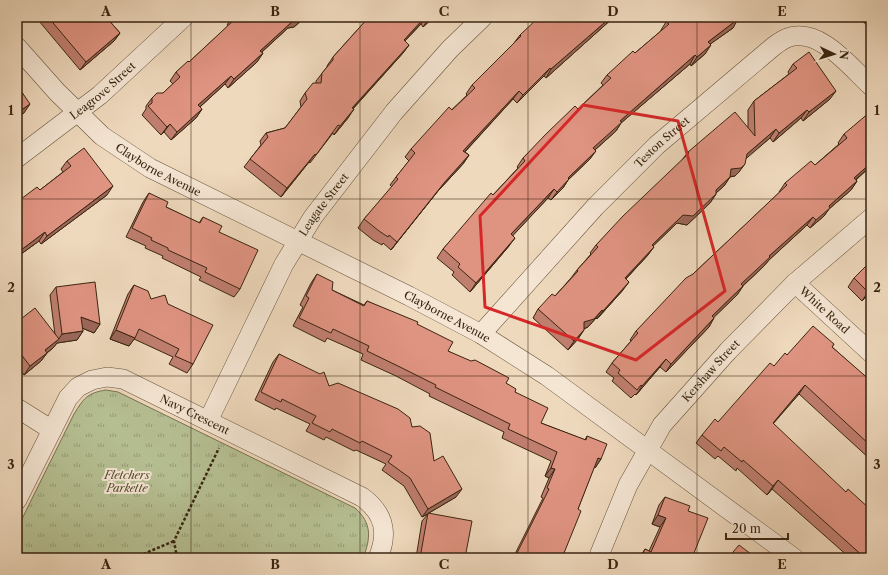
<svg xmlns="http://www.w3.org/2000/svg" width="888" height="575" viewBox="0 0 888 575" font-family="'Libre Caslon Text',serif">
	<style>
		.park { fill: url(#park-tufts); stroke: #787252 }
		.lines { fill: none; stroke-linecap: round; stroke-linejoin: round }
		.street-casing { stroke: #66523b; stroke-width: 20 }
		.path { stroke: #392510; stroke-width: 2.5; stroke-dasharray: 3 2; stroke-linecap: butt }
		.street { stroke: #f5e6d4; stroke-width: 19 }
		.wall { fill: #c07e6f; stroke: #392510 }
		.shaded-wall { fill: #9c675a; stroke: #392510 }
		.building { fill: #df9381; stroke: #392510 }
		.marked { fill: none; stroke: #d62828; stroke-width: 3; stroke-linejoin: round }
		.grid { fill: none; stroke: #392510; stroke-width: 1; stroke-opacity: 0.55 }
		.labels { text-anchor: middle; stroke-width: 4; stroke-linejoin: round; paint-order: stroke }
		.street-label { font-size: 11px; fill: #392510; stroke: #f5e6d4 }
		.park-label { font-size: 11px; font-style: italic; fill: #584c31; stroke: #f5e6d4 }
		.neatline { fill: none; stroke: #392510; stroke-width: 1.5 }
		.grid-label { font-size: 13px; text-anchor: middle; font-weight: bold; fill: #392510 }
	</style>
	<defs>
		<pattern id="park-tufts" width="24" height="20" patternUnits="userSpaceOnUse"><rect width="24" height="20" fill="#b6c093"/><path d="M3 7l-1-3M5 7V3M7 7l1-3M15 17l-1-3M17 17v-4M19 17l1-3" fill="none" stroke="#959c77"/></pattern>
	</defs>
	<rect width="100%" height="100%" fill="#efd9bd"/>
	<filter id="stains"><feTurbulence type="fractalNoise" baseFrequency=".005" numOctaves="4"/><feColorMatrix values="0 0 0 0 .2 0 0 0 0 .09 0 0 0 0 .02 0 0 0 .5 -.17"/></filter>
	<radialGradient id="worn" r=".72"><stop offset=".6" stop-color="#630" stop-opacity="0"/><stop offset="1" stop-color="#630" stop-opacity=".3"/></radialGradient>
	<path class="park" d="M106,390L118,392L355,508C372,523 371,538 363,558H17V529L74,414C84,398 87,393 106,390Z"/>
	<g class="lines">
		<defs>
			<g id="street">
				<path id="s1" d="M17,47L57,92L102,136L150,168L409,296L481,334L547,376L794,558"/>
				<path id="s2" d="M17,158L100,95L184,17"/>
				<path id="s3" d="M795,283L871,353"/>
				<path id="s4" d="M481,334L595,207L657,145L774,46C778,43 782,40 787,38C819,26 850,67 871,86"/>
				<polyline points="17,408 52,430"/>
				<path id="s5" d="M208,421L284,264L313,217L394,112L450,49L483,17"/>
				<path id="s6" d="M17,500L68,398L78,387L92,380L107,377L123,379L362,497C384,513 389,532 378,558"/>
				<path id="s7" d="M598,558L628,485L662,425L728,351L795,283L871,218"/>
			</g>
		</defs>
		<use href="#street" class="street-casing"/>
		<g class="path">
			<polyline points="134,558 174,541"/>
			<polyline points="177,558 174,541 219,448"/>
		</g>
		<use href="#street" class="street"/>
	</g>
	<g class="wall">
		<polygon points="37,17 106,17 120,33 114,41 80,70 39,21 40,20"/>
		<polygon points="232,17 304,17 302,20 294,27 288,28 262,52 263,53 257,62 228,88 225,84 200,107 202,109 196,118 171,140 164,132 161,135 142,115 146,109 146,106 152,98 163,93 173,84 170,81 176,72 189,62 228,26 227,25"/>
		<polygon points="369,17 434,17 423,27 421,24 405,41 409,45 403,53 353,109 348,118 334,135 333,133 310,163 309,162 281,197 244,167 261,145 260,141 266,133 285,128 301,107 300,101 305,93 316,83 316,81 327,67 327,66 333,57"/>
		<polygon points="614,17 546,78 544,76 517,103 513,99 465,152 469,155 463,164 438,191 391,250 383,243 382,245 373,240 358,228 364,219 392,187 390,185 396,177 409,161 405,157 411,149 467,95 466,94 472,85 514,43 520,35"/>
		<polygon points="858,17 871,17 871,29"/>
		<polygon points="737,18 733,28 710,44 705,54 691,66 690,64 621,123 616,131 595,150 590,159 568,180 563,188 551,200 548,198 513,235 509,246 470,292 452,275 454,272 437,258 443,249 518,168 517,167 523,158 578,109 603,85 601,83 607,75 635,53 661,31 661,30 666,22"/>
		<polygon points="793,64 830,99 803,121 801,118 773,142 770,138 746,158 739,172 735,176 730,177 724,186 716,193 716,194 710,203 687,225 677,223 653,246 648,255 626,279 623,290 597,319 596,318 588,327 584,329 578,339 568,350 533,318 538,309 555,296 571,278 577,270 591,254 590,253 596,245 682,160 688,152 748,129 748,110 754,101 789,74 788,72"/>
		<polygon points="844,134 871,166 856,180 857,181 851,190 829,209 824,216 810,228 807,225 769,260 764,266 743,286 737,295 714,317 709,327 666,372 660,367 636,395 635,394 631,398 612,381 614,378 606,372 612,363 631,341 630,340 636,331 693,274 780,192 779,192 785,183 815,165 839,144 838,143"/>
		<polygon points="67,161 107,195 41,244 39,241 17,257 17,202 40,190 63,172 61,169"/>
		<polygon points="149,193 166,207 199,223 203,217 219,232 240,289 234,297 199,280 201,277 162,258 163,256 145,248 146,246 126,237 143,202"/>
		<polygon points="871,261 871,300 867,296 862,301 848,287 854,278"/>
		<polygon points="317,274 332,290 364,305 367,301 417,324 448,351 506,383 515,392 541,423 585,440 587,436 601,459 595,468 594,467 578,509 562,558 513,558 543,498 541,497 549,478 545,476 551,461 502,438 504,432 429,396 430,394 396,376 361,360 363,354 327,338 325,342 293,326 303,307 300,305 311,283"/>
		<polygon points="134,285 151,299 193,364 187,373 169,364 173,357 134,339 129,346 110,339 128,294"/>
		<polygon points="56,287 100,324 94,333 82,328 83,331 77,340 57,343 53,348 47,353 41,361 24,375 17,365 17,322 55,335 50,295"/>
		<polygon points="834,344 832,347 871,382 867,388 871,392 871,460 799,394 773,423 871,558 850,558 772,489 767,495 737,468 736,471 718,456 715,459 696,443 702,435 718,422 774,366 787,355"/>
		<polygon points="279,354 329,386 412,427 456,497 429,513 465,558 416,558 422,521 428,514 422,517 404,486 382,470 386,464 356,450 354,451 326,437 324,440 306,431 310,424 276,408 275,410 255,400 273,362"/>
		<polygon points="665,497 688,511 692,558 639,558 645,549 649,551 660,527 652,524 659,505"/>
	</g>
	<g class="shaded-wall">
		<polygon points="302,17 304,17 302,20 294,27 288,28 254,59 260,51 294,20"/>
		<polygon points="426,17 421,24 398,48 404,40"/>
		<polygon points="431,17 434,17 423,27 429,18"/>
		<polygon points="611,17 614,17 546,78 551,69"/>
		<polygon points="738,19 733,28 702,50 708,42"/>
		<polygon points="120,33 114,41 80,70 86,62"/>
		<polygon points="409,45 403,53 346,116 352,108"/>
		<polygon points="711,45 705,54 691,66 697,57"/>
		<polygon points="263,53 257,62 228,88 234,79"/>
		<polygon points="695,55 690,64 621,123 616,131 587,157 593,148 620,121"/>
		<polygon points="550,68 544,76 517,103 523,95"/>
		<polygon points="231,76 225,84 192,114 198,105"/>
		<polygon points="519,91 513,99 458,159 463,151"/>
		<polygon points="836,91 830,99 803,121 809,112"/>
		<polygon points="30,104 24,113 17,118 17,113"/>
		<polygon points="202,109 196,118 171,140 177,132"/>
		<polygon points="354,109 348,118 334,135 340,126"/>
		<polygon points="807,110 801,118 773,142 779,133"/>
		<polygon points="170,124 164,132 161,135 167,127"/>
		<polygon points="776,129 770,138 741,163 747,154"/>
		<polygon points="596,151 590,159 568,180 563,188 551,200 568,178"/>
		<polygon points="315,154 309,162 281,197 287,188"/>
		<polygon points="469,155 463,164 438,191 391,250 397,242 444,183"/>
		<polygon points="871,163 871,166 848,186 854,178"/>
		<polygon points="745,164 739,172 735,176 725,177 731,169"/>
		<polygon points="730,177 724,186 710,198 716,190"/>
		<polygon points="857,181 851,190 829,209 824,216 810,228 816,220 829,206"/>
		<polygon points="113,186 107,195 41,244 47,236"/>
		<polygon points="554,189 548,198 506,243 511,234"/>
		<polygon points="716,194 710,203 687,225 677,223 646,253 652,245 683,215"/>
		<polygon points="813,217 807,225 769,260 764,266 735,293 741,284 769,256"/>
		<polygon points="45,232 39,241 17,257 17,253"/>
		<polygon points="515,238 509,246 470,292 476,283"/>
		<polygon points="654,247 648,255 619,286 625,278"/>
		<polygon points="629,282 623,290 597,319 603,311"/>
		<polygon points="743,286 737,295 706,325 712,316"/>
		<polygon points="871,289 867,296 862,301 868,292"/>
		<polygon points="602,310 596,318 588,327 578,331 584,322"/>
		<polygon points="81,317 100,324 94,333 75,325"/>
		<polygon points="714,318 709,327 666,372 671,364"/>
		<polygon points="116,330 135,338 129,346 110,339"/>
		<polygon points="584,330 578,339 568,350 574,341"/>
		<polygon points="83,331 77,340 57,343 53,348 39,359 45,350 58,340 62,334"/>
		<polygon points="47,353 41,361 24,375 30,366"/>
		<polygon points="666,359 660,367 636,395 642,386"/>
		<polygon points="805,385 799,394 767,431 773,423"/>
		<polygon points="598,458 601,459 595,468 592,466"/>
		<polygon points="551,468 555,469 549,478 545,476"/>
		<polygon points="778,480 772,489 767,495 773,486"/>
		<polygon points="462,489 456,497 422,517 428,509"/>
		<polygon points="658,515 666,518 660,527 652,524"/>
	</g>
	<g class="building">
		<polygon points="48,17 106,17 120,33 86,62"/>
		<polygon points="233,17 302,17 300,19 294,20 260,51 263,53 234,79 231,76 198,105 202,109 177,132 170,124 167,127 148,106 152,103 152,98 157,93 163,93 180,77 176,72 188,61 189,62 235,19"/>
		<polygon points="369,17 425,17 404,40 409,45 352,108 354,109 340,126 338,125 316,155 315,154 287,188 250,159 268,137 266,133 285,128 307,99 305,93 313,83 321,83 322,73 333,60 333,57"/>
		<polygon points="539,17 611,17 551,69 550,68 523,95 519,91 463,151 469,155 444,183 397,242 389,235 388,237 379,231 364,219 398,179 396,177 415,153 411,149 449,107 452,110 475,88 472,85 521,36 520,35"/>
		<polygon points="672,17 737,17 738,19 708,42 711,45 697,57 695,55 620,121 622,122 593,148 596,151 568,178 569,179 557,192 554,189 511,234 515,238 476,283 458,267 460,264 443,249 491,193 493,195 525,161 523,158 546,134 575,106 578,109 611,78 607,75 633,51 635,53 669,24 666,22"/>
		<polygon points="809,52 836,91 809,112 807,110 779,133 776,129 747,154 745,164 741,168 731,169 730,177 716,190 716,194 693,216 683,215 652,245 654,247 625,278 629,282 603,311 602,310 594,319 584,322 584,330 574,341 538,309 552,294 555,296 578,271 577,270 598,247 596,245 623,216 689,153 688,152 735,112 755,136 754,101 797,68 793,64"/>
		<polygon points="17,85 30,104 17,113"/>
		<polygon points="870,112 871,113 871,163 854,178 857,181 829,206 830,208 816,220 813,217 769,256 770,257 741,284 743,286 712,316 714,318 671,364 666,359 642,386 641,385 637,390 618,373 620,370 612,363 638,333 636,331 686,278 693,274 787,185 785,183 811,161 815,165 847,138 844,134"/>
		<polygon points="84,148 113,186 47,236 45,232 17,253 17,202 37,187 40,190 71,166 67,161"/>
		<polygon points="149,193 168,202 166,207 200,223 203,217 222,226 219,232 258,250 240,289 205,272 207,268 168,250 168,248 151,240 152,238 132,228"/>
		<polygon points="871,261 871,289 868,292 854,278"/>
		<polygon points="317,274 333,282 332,290 364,306 367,301 418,322 417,324 453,342 448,351 471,361 475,360 509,378 506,383 516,389 515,392 548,408 541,423 586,440 587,436 607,444 601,459 598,458 578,509 581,511 562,558 516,558 518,551 549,489 547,488 555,469 551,468 557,452 508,429 510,424 435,387 436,385 402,368 367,351 369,346 333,329 331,333 299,318 309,298 306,296"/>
		<polygon points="95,282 100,324 81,317 83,331 62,334 56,287"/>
		<polygon points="134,285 148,291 151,299 165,295 168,304 213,325 193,364 175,356 179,349 139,329 135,338 116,330"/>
		<polygon points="35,308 59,339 45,350 47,353 30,366 17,349 17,322"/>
		<polygon points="813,326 834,344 832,347 871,381 871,382 866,388 871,392 871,446 805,385 773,423 846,492 848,489 871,510 871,558 865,558 778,480 773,486 743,460 742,462 724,447 721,451 702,435 715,419 718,422 770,363 774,366 785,353 787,355"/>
		<polygon points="279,354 320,374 324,372 329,386 338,383 398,409 410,418 412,427 420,426 430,433 434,461 443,456 462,489 428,509 410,478 388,462 392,456 362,441 360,443 332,429 330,432 312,423 316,416 282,399 281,402 261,392"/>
		<polygon points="665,497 690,506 688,511 708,518 692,558 641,558 645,549 651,552 666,518 658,515"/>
		<polygon points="428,513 472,521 465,558 420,558"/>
		<polygon points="739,545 755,557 754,558 728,558"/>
	</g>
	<path class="marked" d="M583,105L678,121L725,291L636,360L485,307L480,216Z"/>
	<path class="grid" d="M191,17V558M360,17V558M528,17V558M697,17V558M17,199H871M17,376H871"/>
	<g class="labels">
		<g class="street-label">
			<text dy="4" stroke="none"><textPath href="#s2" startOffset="109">Leagrove Street</textPath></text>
			<text dy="4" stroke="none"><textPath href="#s4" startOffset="264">Teston Street</textPath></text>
			<text dy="4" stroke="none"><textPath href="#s1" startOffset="189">Clayborne Avenue</textPath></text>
			<text dy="4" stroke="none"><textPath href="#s5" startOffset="246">Leagate Street</textPath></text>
			<text dy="4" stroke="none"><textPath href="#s3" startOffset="40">White Road</textPath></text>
			<text dy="4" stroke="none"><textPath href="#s1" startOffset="513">Clayborne Avenue</textPath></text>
			<text dy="4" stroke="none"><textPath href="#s7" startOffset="221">Kershaw Street</textPath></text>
			<text dy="4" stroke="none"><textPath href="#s6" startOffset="256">Navy Crescent</textPath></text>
		</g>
		<g class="park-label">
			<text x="127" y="479">Fletchers<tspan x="127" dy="13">Parkette</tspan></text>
		</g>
	</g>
	<rect width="888" height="575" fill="none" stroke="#efd9bd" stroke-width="44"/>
	<g transform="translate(834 54) rotate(94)" stroke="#f5e6d4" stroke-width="3" paint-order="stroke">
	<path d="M0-3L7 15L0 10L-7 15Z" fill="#392510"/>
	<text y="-6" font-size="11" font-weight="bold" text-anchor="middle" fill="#392510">N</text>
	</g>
	<path d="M726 533v6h62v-6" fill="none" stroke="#392510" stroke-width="2"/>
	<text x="732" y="533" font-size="12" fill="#392510" stroke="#f5e6d4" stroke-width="3" paint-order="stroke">20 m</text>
	<rect x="22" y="22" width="844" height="531" class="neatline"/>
	<g class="grid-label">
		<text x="106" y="16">A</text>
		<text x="275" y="16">B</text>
		<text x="444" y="16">C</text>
		<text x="613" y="16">D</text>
		<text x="782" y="16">E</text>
		<text x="11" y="115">1</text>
		<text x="877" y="115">1</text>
		<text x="11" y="292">2</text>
		<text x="877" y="292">2</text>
		<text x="11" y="469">3</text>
		<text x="877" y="469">3</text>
		<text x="106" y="569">A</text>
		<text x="275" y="569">B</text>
		<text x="444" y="569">C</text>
		<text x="613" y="569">D</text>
		<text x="782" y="569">E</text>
	</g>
	<rect width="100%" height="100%" filter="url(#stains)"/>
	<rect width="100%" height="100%" fill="url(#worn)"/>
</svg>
